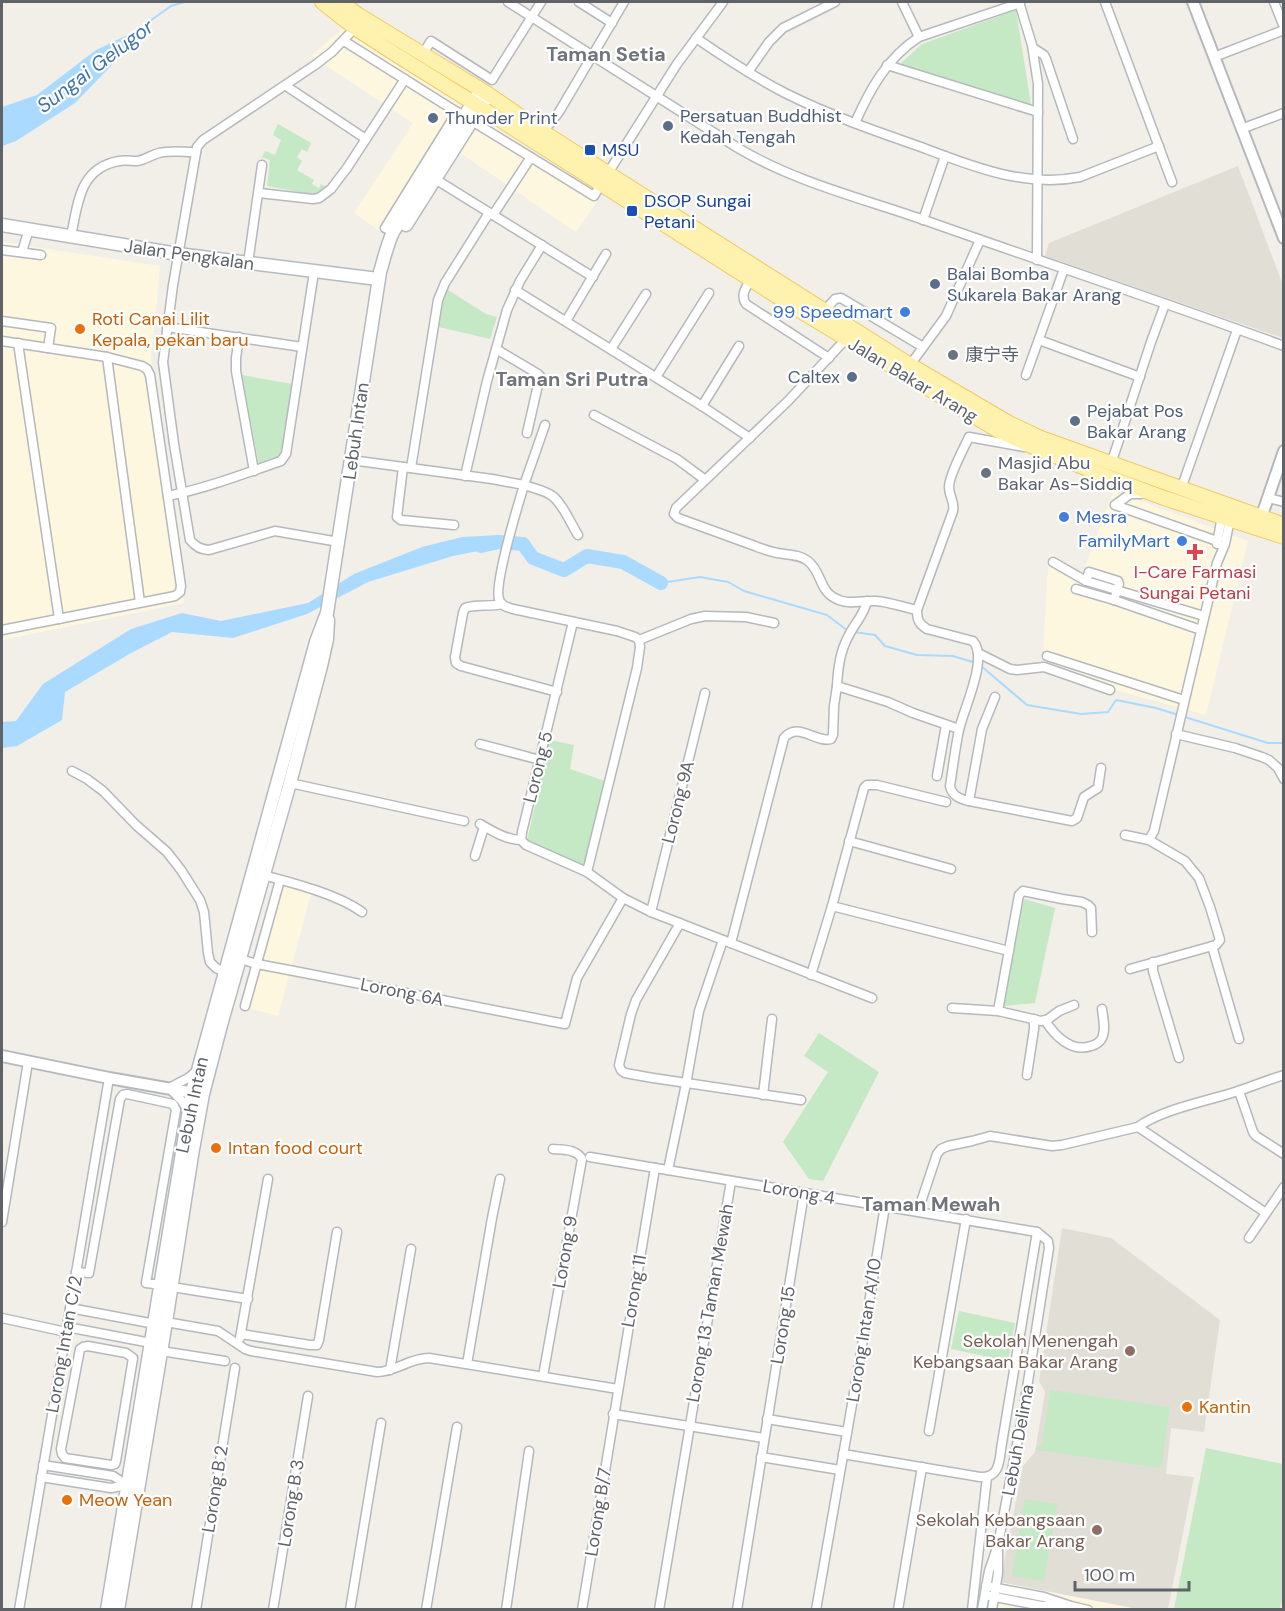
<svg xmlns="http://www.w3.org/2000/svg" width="1285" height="1611" viewBox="0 0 1285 1611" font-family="'DM Sans','Noto Sans SC',sans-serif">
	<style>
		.commercial { fill: #fef7e0 }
		.education { fill: #e1ded6 }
		.green { fill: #c5e8c5 }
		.water { fill: #aadaff }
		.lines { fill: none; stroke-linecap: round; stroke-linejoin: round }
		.stream { stroke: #aadaff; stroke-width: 2 }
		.river { stroke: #aadaff; stroke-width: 14 }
		.minor-casing { stroke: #b5b8bc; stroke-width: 11 }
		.tertiary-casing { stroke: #b5b8bc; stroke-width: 14 }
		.secondary-casing { stroke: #b6babf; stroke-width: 15 }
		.primary-casing { stroke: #f2c960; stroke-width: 16 }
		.minor { stroke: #fff; stroke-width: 8 }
		.tertiary { stroke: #fff; stroke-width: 10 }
		.secondary { stroke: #fff; stroke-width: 12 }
		.primary { stroke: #fff2af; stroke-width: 14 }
		.service-dot { fill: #5c6f8a; stroke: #fff; stroke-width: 2 }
		.transit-dot { fill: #1a4fb4; stroke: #fff; stroke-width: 2 }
		.shop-dot { fill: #3f7fe0; stroke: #fff; stroke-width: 2 }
		.food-dot { fill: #e8710a; stroke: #fff; stroke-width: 2 }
		.worship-dot { fill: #6b7280; stroke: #fff; stroke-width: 2 }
		.health-dot { fill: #e0444e; stroke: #fff; stroke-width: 2 }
		.education-dot { fill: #8d6e63; stroke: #fff; stroke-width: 2 }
		.labels { text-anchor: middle; stroke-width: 4.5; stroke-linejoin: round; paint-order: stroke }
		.service-label { font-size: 18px; fill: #4e5e75; stroke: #fff; text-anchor: start }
		.transit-label { font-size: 18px; fill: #164399; stroke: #fff; text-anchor: start }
		.street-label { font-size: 18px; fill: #5f6368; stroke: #fff }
		.shop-label { font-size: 18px; fill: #366cbe; stroke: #fff; text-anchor: end }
		.food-label { font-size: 18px; fill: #c56008; stroke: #fff; text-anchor: start }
		.worship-label { font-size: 18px; fill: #5b616d; stroke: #fff; text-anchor: start }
		.health-label { font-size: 18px; fill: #be3a42; stroke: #fff }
		.education-label { font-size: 18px; fill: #785e54; stroke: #fff; text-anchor: end }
		.neighbourhood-label { font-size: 20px; font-weight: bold; fill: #70757a; stroke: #fff }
		.water-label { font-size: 20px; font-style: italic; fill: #4174aa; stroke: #fff }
	</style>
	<rect width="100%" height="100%" fill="#f1efe8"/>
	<g class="commercial">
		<polygon points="343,28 465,109 384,234 354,213 413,123 311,56"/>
		<polygon points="495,127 599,199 576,232 456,150 473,131"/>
		<polygon points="2,242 160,266 151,358 184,603 2,640"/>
		<polygon points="1113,491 1248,541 1206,715 1042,670 1049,552 1083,573"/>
		<polygon points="276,872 314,883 278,1016 240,1006"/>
		<polygon points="999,1582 1138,1609 994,1610"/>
	</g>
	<g class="education">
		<polygon points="1238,166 1283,285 1283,338 1045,256 1049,243"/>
		<polygon points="1062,1228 1111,1238 1220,1320 1204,1432 1171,1428 1166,1474 1194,1477 1168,1609 1138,1609 1000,1582 1023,1466 1035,1452 1045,1392 1039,1381"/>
	</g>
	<g class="green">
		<polygon points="1016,10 1031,105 899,65 922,44"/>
		<polygon points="278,124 311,143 307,152 302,149 297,157 302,161 297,170 314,180 312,184 319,188 321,184 328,188 316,195 267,186 270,160 262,157 265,151 275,155 281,140 273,135"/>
		<polygon points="448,290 486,314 497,317 490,339 439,327 441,302"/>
		<polygon points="242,375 292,384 283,451 277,460 259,465"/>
		<polygon points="550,740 574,745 570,769 605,781 586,869 527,841"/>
		<polygon points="1024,899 1055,908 1035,1003 1004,1006"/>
		<polygon points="819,1033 879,1072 823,1181 809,1179 783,1142 828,1072 804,1056"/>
		<polygon points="959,1311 1015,1323 1008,1361 951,1349"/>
		<polygon points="1050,1390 1170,1407 1161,1468 1036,1450 1036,1446 1042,1446"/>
		<polygon points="1206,1448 1283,1464 1284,1593 1280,1609 1174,1609"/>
		<polygon points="1025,1499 1057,1504 1044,1581 1012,1576"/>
	</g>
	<g class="water">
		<polygon points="138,30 109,68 75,103 16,141 2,146 2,107 37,95 96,50"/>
		<polygon points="499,535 498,547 453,556 368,582 307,614 233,638 172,632 131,653 65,692 62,720 17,746 2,748 2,722 16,721 43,684 131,629 182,613 221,621 308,603 354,574 422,547 462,537"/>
	</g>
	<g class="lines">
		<g class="stream">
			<polyline points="136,31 171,6 184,2"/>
			<polyline points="661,583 700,577 728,582 744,591 827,615 848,631"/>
			<polyline points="854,632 875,635 885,646 917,655 953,656 976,663"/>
			<polyline points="981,666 1027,705 1081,714 1108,712 1116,700 1156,708 1268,743 1284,743"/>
		</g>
		<polyline class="river" points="481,546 499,542 523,544 533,558 564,570 587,556 623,562 661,583"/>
		<defs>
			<g id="minor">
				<path d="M508,2L738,148C795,182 861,198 924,220C1043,262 1164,302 1284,346"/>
				<polyline points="579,2 612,23"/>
				<polyline points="902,2 919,37"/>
				<polyline points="1019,2 1032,45 1038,84 1037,260"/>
				<polyline points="1105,2 1172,182"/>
				<polyline points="1274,2 1284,27"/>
				<path d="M696,38C725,58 754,77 785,93C829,115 875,131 921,147C971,166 1025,188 1080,177L1159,146"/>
				<polyline points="344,41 460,114"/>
				<polyline points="1033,48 1044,55 1046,59 1073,139"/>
				<polyline points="422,55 431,41 492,80 541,2"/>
				<polyline points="1214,57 1284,30"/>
				<polyline points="887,65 1038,112"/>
				<polyline points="748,72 769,42 783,28 835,2"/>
				<polyline points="286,86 366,139"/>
				<polyline points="472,121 594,196 601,184"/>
				<path d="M855,123C870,89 887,58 919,37L1020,3"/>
				<polyline points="1241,129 1284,113"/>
				<polyline points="543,132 559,112 624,2"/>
				<polyline points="608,173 677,64 723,2"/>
				<polyline points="435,179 593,277"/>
				<polyline points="259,193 313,199 319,198 331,189 347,168 405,79"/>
				<polyline points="493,215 531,157"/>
				<polyline points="923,220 945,156"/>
				<polyline points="393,232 385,228 457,112"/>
				<path d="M71,236C78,204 79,168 119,161C125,160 131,161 137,161C145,160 151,155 159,153C170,150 184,152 196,152"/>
				<polyline points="2,250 41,255"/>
				<polyline points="22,252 29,229"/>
				<polyline points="248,263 262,165"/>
				<path d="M750,280C746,288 740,295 746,304L829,358"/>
				<polyline points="515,290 702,406 750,438"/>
				<polyline points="825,310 835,299 841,298 923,347"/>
				<polyline points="2,321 51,328 48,348"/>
				<polyline points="566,321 606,254"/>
				<polyline points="167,327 302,347"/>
				<polyline points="239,337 236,358 236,371 254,471"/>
				<path d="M846,339L788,401L676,508L674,514L678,518L755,546C762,549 769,551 777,553C788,555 799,554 808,561C823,573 818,592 839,600C851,605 863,600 876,601C889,602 903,607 917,610"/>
				<polyline points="1039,340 1140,377"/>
				<polyline points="2,341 107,357 142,366 147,369 150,375 181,586 180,592 175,596 2,630"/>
				<polyline points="18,343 59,619"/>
				<polyline points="496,349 538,374 540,376 527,433"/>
				<polyline points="611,349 646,294"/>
				<polyline points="107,357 140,602"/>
				<polyline points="910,365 946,316 980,240"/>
				<polyline points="1026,375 1064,269"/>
				<polyline points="656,377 709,293"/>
				<polyline points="702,406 739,346"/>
				<polyline points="594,415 677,459 704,479"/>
				<path d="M545,425L524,485C533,488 543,490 551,495C562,502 571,524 578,535"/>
				<path d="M1024,447L969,437C964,448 949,475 949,487C949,496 955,502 953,511L917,610C917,620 919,624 927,629L973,641C989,658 963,710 959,730C955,749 953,767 950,786C952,796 960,799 969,801L1072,821L1077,818L1084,797L1098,788L1101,768"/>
				<path d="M351,460L492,479L524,485C518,505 494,583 499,599C501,606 507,607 513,609L617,631L635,637L639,640"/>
				<polyline points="1111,464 1151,342 1165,304"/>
				<polyline points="403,467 397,517 401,520 454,525"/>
				<polyline points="411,468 438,300 445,283 489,213"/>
				<polyline points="465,476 487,381 507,310 520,281 542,245"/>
				<polyline points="1181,489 1237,330"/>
				<path d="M168,496C206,488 244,474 281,461L286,454L314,272"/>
				<polyline points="1269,498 1284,502"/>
				<polyline points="1115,505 1217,541"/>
				<polyline points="1115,505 1130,494 1141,494"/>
				<path d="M339,542L275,531L209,550C200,549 196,547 190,540L174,444L163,362L173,285L197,147L203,140L315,65L332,52L355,28"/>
				<polyline points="1217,544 1222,516"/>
				<polyline points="1053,562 1086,581 1204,616"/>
				<polyline points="1076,589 1114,600 1119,584 1118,581 1089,572 1086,581"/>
				<polyline points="1114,600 1201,630"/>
				<path d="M502,604C490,607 476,604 465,608L463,613L455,657L456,663L461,666L557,692"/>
				<polyline points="573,622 522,832 521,840 526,845 587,872 623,898 651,912 872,998"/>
				<polyline points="639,640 691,619 705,616 746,617 774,623"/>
				<polyline points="978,653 1010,669 1017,670 1044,667 1110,690"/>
				<polyline points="1047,656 1184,700"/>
				<path d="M837,686C838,668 840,651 849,635C855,623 864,615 867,601"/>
				<polyline points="1176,734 1235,748 1262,757 1269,760 1278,768 1284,779"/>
				<polyline points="480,744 540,760"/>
				<polyline points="72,771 87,779 103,791 136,825 167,852 181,870 200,900 204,912 208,953 210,962 216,968 225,972"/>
				<polyline points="937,776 946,725"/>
				<polyline points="290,783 464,821"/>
				<polyline points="969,801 982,729 995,697"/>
				<path d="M480,824C492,831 507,840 521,840"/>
				<polyline points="1125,835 1149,840 1185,861 1199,878 1210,907 1220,940 1216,945 1130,969"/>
				<polyline points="1149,840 1154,831 1217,563 1225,544 1230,519"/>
				<polyline points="849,841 951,869"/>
				<polyline points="475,856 484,827"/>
				<polyline points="587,872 637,668 640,647 639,640"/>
				<path d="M263,875C293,883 337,894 362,912"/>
				<polyline points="832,906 1009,951"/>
				<polyline points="651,912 705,693"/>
				<polyline points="680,923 636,1000 631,1014 619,1065 621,1070 625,1073 653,1078 801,1100"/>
				<path d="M731,943L784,738C798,721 815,743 831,739L833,735L834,706L837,686L888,702L913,713L959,729"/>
				<polyline points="1212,946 1239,1039"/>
				<polyline points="240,959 257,964 294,971 565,1024 577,978 623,898"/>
				<polyline points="1153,962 1153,971 1179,1058"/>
				<polyline points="811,975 832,906 864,788 867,785 877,785 946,802"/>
				<polyline points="245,1006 280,880"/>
				<polyline points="952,1008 998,1011 1019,895 1023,891 1062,899 1082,902 1088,905 1091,908 1092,932"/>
				<polyline points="998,1011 1041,1021 1047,1020 1059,1011 1074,1005"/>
				<path d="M1045,1020C1054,1035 1071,1053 1091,1046C1095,1045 1100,1042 1102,1038C1106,1030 1103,1017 1102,1009"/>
				<polyline points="1027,1075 1034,1029 1034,1019"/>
				<polyline points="1239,1091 1253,1132 1256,1136 1284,1154"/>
				<polyline points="763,1095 772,1019"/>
				<polyline points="189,1112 182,1101 169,1088 188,1078 198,1070"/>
				<polyline points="1138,1127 1266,1213"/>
				<polyline points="590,1157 1037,1232 1048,1241 1049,1248 1024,1407 998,1545 989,1571 982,1610"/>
				<polyline points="668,1170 686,1084 699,1011 723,940"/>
				<path d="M918,1211L937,1154L941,1149L948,1146L972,1141L990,1136L1052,1146L1062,1145L1138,1127C1160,1110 1207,1101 1235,1092C1251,1087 1267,1080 1284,1075"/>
				<polyline points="2,1222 28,1062"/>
				<polyline points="1249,1238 1284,1187"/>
				<polyline points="76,1272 89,1273 120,1099 123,1095 127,1094 173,1104 176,1110 146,1283 162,1285"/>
				<polyline points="172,1287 248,1299"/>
				<polyline points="70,1308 155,1324"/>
				<polyline points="2,1318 66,1332"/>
				<path d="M166,1322L218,1331L245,1349L251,1351L377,1372C396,1372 409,1358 429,1358L618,1389"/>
				<polyline points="67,1327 151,1343"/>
				<polyline points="241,1334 310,1345 317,1345 319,1340 337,1232"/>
				<polyline points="240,1338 268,1179"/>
				<polygon points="88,1346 126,1353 133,1358 116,1461 115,1464 111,1465 65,1458 62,1454 61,1449 80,1349 83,1347"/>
				<polyline points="161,1351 225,1361"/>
				<polyline points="467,1364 492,1218 500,1179"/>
				<polyline points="390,1370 411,1249"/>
				<path d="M543,1376L582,1159C576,1149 564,1150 553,1149"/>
				<polyline points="613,1414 764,1438"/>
				<polyline points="767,1419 847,1432"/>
				<polyline points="929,1431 966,1219"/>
				<path d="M843,1454L980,1477C1001,1478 999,1460 1002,1443L1037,1232"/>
				<polyline points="761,1457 840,1470"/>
				<polyline points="43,1465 113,1476 127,1485"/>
				<polyline points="41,1477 111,1488 127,1485 132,1486"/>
				<polyline points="986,1586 1044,1597 1071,1606 1088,1610"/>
				<polyline points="985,1595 1042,1606 1062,1606"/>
				<polyline points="19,1610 109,1078"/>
				<polyline points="196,1610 235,1368"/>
				<polyline points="273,1610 308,1396"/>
				<polyline points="350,1610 381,1423"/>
				<polyline points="426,1610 457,1427"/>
				<polyline points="506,1610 529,1451"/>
				<polyline points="582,1610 655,1168"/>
				<polyline points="659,1610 731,1181"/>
				<polyline points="737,1610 804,1193"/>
				<polyline points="816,1610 858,1370 885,1206"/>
				<polyline points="898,1610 922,1467"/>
				<polyline points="972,1610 987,1477"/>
				<polyline points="992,1610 998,1573 998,1551"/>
			</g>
			<g id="tertiary">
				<polyline points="1193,2 1284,238"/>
				<polyline points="1261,518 1284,451"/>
				<polyline points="2,1056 109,1078 200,1094"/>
			</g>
			<g id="secondary">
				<polyline points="2,225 178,254 378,279"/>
				<polyline points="406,225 485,100"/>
				<path d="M107,1610L192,1092L316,642L327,613L380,272C384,259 387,245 393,232L477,96"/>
				<polyline points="118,1610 166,1322 192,1155 203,1094 221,1025 290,783 321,666 327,639 328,620"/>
			</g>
			<g id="primary">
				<polyline points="322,2 355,28 395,54 480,107 797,309 997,430 1040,450 1108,477 1164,498 1284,537"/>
				<polyline points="341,2 357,14 488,94 543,132 910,365 1009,423 1041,438 1284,525"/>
			</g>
		</defs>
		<use href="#minor" class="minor-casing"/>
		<use href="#tertiary" class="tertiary-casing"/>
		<use href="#secondary" class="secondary-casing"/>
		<use href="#primary" class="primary-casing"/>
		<use href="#minor" class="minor"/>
		<use href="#tertiary" class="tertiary"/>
		<use href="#secondary" class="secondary"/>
		<use href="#primary" class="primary"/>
	</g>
	<g class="service-dot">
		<circle cx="433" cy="118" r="6"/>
		<circle cx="668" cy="126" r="6"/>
		<circle cx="935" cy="284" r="6"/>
		<circle cx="852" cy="377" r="6"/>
		<circle cx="1075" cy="421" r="6"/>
	</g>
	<g class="transit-dot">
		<rect x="584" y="144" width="12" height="12" rx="3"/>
		<rect x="626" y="205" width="12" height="12" rx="3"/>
	</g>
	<g class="shop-dot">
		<circle cx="905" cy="312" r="6"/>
		<circle cx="1064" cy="517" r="6"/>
		<circle cx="1182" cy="541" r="6"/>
	</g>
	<g class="food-dot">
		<circle cx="80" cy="329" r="6"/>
		<circle cx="216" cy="1148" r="6"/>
		<circle cx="1187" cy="1407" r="6"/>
		<circle cx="67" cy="1500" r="6"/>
	</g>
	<g class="worship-dot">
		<circle cx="953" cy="355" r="6"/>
		<circle cx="986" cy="473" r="6"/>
	</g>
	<path class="health-dot" d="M1192 543h6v6h6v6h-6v6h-6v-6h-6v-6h6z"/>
	<g class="education-dot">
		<circle cx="1130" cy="1351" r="6"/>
		<circle cx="1097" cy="1530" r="6"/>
	</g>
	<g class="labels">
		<g class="service-label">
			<text x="680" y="122">Persatuan Buddhist<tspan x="680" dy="21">Kedah Tengah</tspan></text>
			<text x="445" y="124">Thunder Print</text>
			<text x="947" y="280">Balai Bomba<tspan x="947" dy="21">Sukarela Bakar Arang</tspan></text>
			<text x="840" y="383" text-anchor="end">Caltex</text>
			<text x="1087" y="417">Pejabat Pos<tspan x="1087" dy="21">Bakar Arang</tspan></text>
		</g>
		<g class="transit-label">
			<text x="602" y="156">MSU</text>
			<text x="644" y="207">DSOP Sungai<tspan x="644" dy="21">Petani</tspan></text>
		</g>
		<g class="street-label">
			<text transform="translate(189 255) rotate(8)" y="6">Jalan Pengkalan</text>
			<text transform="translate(913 380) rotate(31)" y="6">Jalan Bakar Arang</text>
			<text transform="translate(356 431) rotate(-82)" y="6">Lebuh Intan</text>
			<text transform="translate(538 767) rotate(-76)" y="6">Lorong 5</text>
			<text transform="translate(678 802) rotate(-76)" y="6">Lorong 9A</text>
			<text transform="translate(402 992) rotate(11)" y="6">Lorong 6A</text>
			<text transform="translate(192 1105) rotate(-78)" y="6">Lebuh Intan</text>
			<text transform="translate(799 1192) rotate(10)" y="6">Lorong 4</text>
			<text transform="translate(565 1252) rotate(-80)" y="6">Lorong 9</text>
			<text transform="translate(634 1291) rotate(-80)" y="6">Lorong 11</text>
			<text transform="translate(710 1303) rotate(-80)" y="6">Lorong 13 Taman Mewah</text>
			<text transform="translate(783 1325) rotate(-81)" y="6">Lorong 15</text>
			<text transform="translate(864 1330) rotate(-81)" y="6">Lorong Intan A/10</text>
			<text transform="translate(64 1344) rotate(-80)" y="6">Lorong Intan C/2</text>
			<text transform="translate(1018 1440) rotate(-80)" y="6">Lebuh Delima</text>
			<text transform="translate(215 1489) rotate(-81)" y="6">Lorong B 2</text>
			<text transform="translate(291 1503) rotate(-81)" y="6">Lorong B 3</text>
			<text transform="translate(598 1512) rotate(-81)" y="6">Lorong B/7</text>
		</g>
		<g class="shop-label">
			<text x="893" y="318">99 Speedmart</text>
			<text x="1076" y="523" text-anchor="start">Mesra</text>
			<text x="1170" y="547">FamilyMart</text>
		</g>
		<g class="food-label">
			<text x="92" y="325">Roti Canai Lilit<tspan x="92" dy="21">Kepala, pekan baru</tspan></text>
			<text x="228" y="1154">Intan food court</text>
			<text x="1199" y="1413">Kantin</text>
			<text x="79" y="1506">Meow Yean</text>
		</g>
		<g class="worship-label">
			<text x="965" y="361">康宁寺</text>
			<text x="998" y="469">Masjid Abu<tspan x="998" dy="21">Bakar As-Siddiq</tspan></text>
		</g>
		<g class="health-label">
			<text x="1195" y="578">I-Care Farmasi<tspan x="1195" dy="21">Sungai Petani</tspan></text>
		</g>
		<g class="education-label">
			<text x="1118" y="1347">Sekolah Menengah<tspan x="1118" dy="21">Kebangsaan Bakar Arang</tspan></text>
			<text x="1085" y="1526">Sekolah Kebangsaan<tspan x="1085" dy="21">Bakar Arang</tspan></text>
		</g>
		<g class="neighbourhood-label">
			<text x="606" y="61">Taman Setia</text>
			<text x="572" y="386">Taman Sri Putra</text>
			<text x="931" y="1211">Taman Mewah</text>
		</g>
		<g class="water-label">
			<text transform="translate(95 66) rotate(-37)" y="7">Sungai Gelugor</text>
		</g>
	</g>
	<rect width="1285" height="1611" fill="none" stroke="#5f6368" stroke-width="6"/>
	<path d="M1075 1581v9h114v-9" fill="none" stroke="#5f6368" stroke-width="3"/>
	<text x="1084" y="1581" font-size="18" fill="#5f6368" stroke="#ffffff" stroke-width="4.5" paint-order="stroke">100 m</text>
</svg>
